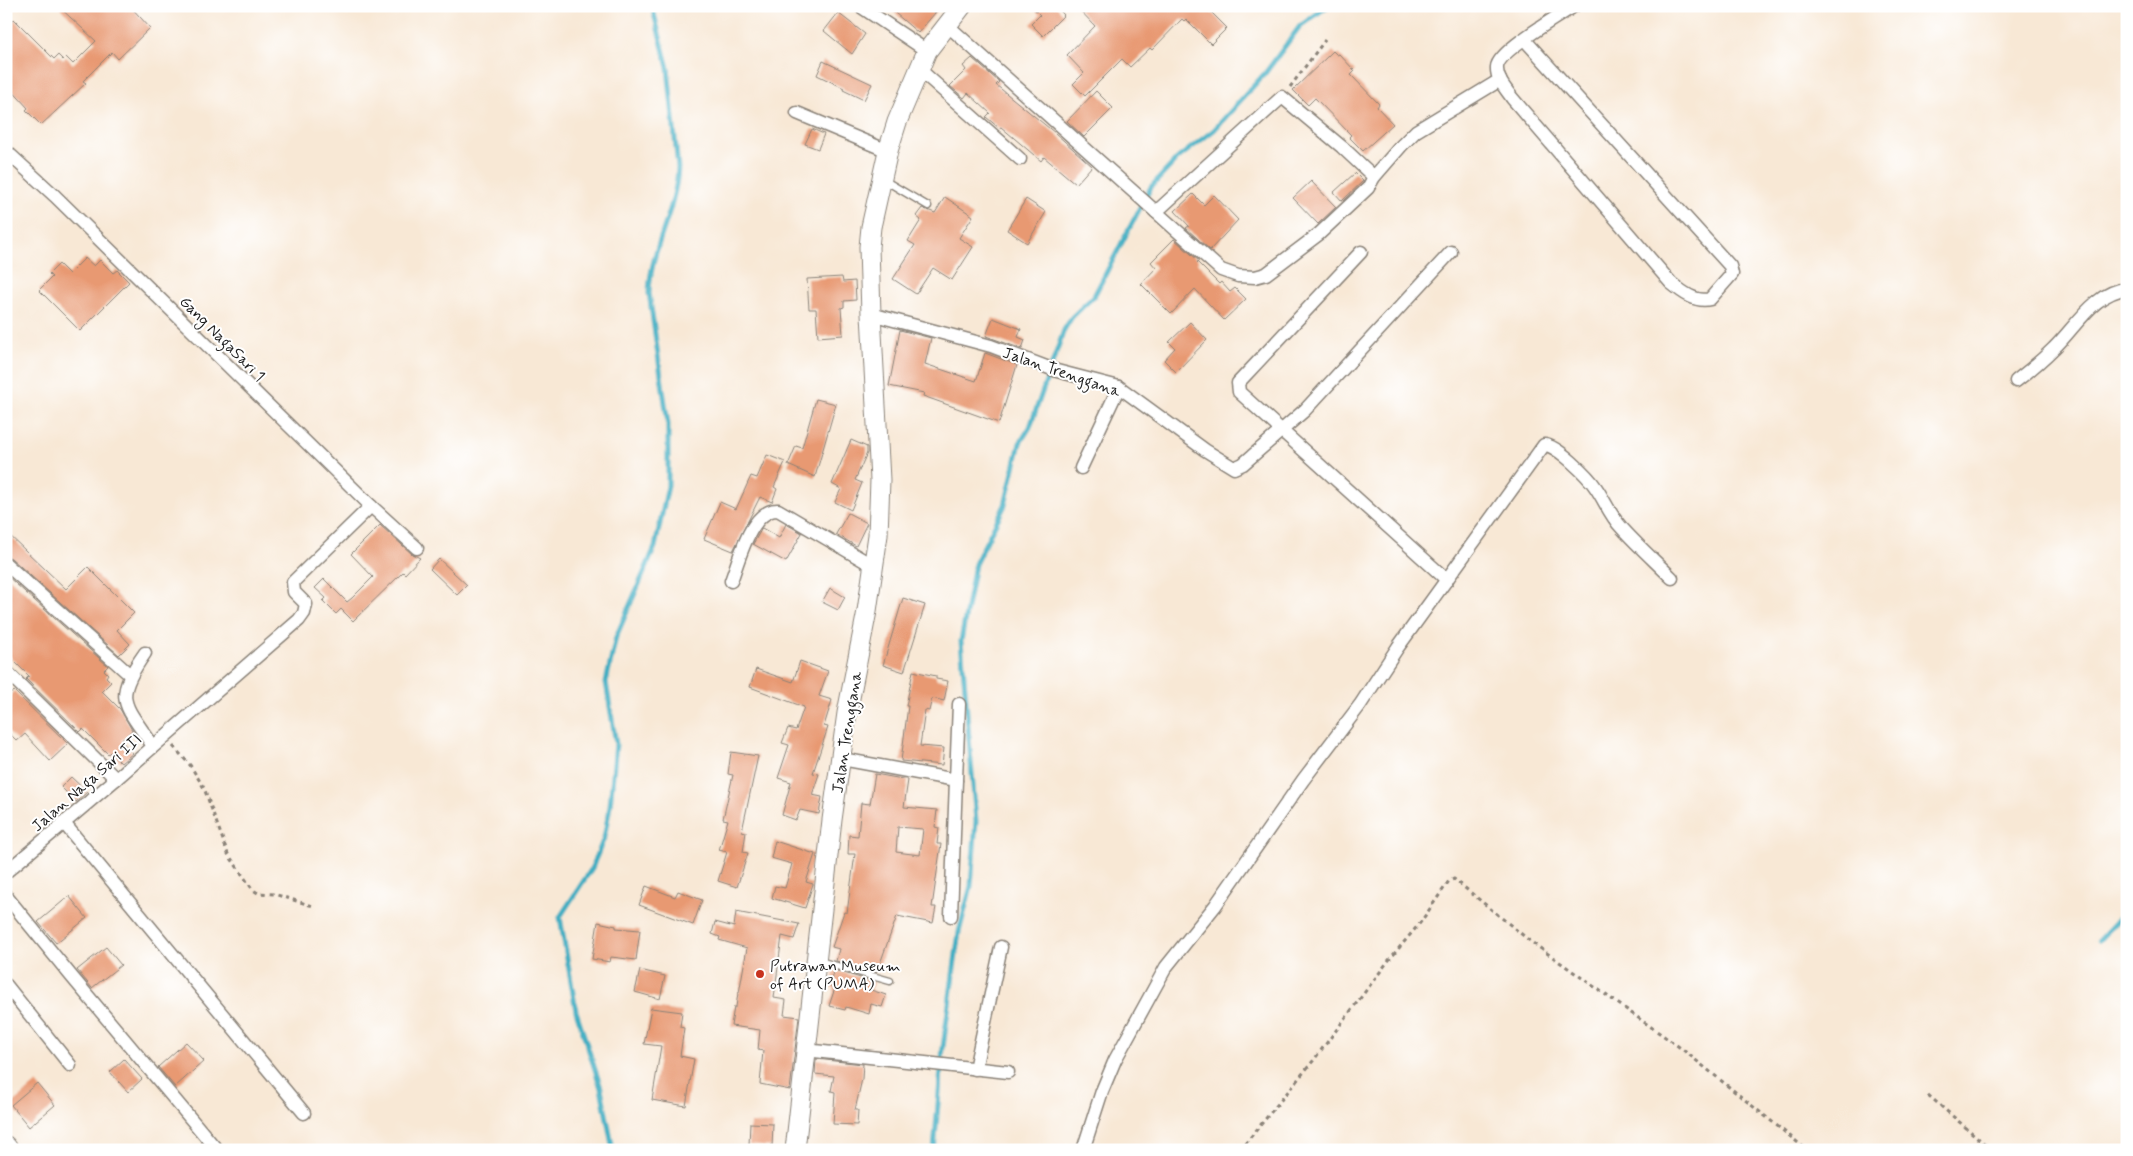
<svg xmlns="http://www.w3.org/2000/svg" width="2133" height="1156" viewBox="0 0 2133 1156" font-family="Mynerve,sans-serif">
	<style>
		.lines { fill: none; stroke-linecap: round; stroke-linejoin: round }
		.stream { stroke: #43aec2; stroke-width: 5 }
		.building { fill: #e89972; fill-rule: evenodd }
		.lane-casing { stroke: #8a8278; stroke-width: 9 }
		.street-casing { stroke: #8a8278; stroke-width: 15 }
		.secondary-casing { stroke: #8a8278; stroke-width: 21 }
		.path { stroke: #8a8278; stroke-width: 3; stroke-dasharray: 4 4; stroke-linecap: butt }
		.lane { stroke: #fff; stroke-width: 6 }
		.street { stroke: #fff; stroke-width: 12 }
		.secondary { stroke: #fff; stroke-width: 19 }
		.poi-dot { fill: #c8321e; stroke: #fff; stroke-width: 2 }
		.labels { text-anchor: middle; stroke-width: 4; stroke-linejoin: round; paint-order: stroke }
		.street-label { font-size: 16px; fill: #1c1c1c; stroke: #fff }
		.poi-label { font-size: 16px; fill: #1c1c1c; stroke: #fff; text-anchor: start }
	</style>
	<rect width="100%" height="100%" fill="#fff"/>
	<filter id="ink" filterUnits="userSpaceOnUse"><feTurbulence type="fractalNoise" baseFrequency=".02" numOctaves="2"/><feDisplacementMap in="SourceGraphic" scale="10" xChannelSelector="R" yChannelSelector="G"/><feConvolveMatrix kernelMatrix="1 2 1 2 8 2 1 2 1" color-interpolation-filters="sRGB"/></filter>
	<filter id="wash" filterUnits="userSpaceOnUse"><feTurbulence type="fractalNoise" baseFrequency=".0096" numOctaves="4" result="noise"/><feDisplacementMap in="SourceGraphic" scale="20" xChannelSelector="R" yChannelSelector="G"/><feGaussianBlur stdDeviation="1.12" result="paint"/><feColorMatrix in="noise" values="0 0 0 0 0 0 0 0 0 0 0 0 0 0 0 0 0 1.4 0 .05"/><feComposite in="paint" operator="in"/></filter>
	<g filter="url(#wash)">
		<rect width="100%" height="100%" fill="#f8e8d5"/>
		<g class="lines">
			<g class="stream">
				<polyline points="2099,940 2127,910"/>
				<path d="M613,1150L601,1088L576,1011L560,917L592,868L604,838L610,806L616,744L606,682L616,637L655,547L668,486V424L649,293C650,250 676,211 678,168L668,68L652,6"/>
				<polyline points="934,1150 943,1047 959,932 971,886 976,821 961,641 975,564 1005,505 1020,443 1030,427 1064,330 1072,317 1094,296 1151,187 1178,158 1214,130 1266,72 1300,26 1328,6"/>
			</g>
		</g>
		<g id="blocks">
			<g class="building">
				<polygon points="58,6 130,6 150,28 118,59 112,52 83,81 86,83 41,125 26,110 28,108 9,87 12,84 6,78 6,27 14,19 54,59 58,55 63,60 66,57 73,64 96,41"/>
				<polygon points="887,6 941,6 918,33"/>
				<polygon points="1031,6 1056,6 1064,15 1043,36 1031,24 1040,15"/>
				<polygon points="1076,6 1199,6 1196,10 1198,12 1205,6 1227,28 1211,44 1186,19 1184,21 1182,19 1152,50 1150,48 1130,67 1122,59 1085,96 1073,84 1084,73 1067,55 1095,26"/>
				<polygon points="838,13 865,34 852,54 824,31"/>
				<polygon points="1333,51 1337,55 1339,54 1355,71 1351,75 1379,104 1377,107 1393,124 1363,151 1349,137 1351,135 1315,98 1308,105 1293,90"/>
				<polygon points="972,58 999,82 996,85 1055,133 1092,166 1076,184 1044,157 1041,161 1001,127 999,128 986,117 990,113 968,93 964,98 950,86 966,70 963,66"/>
				<polygon points="823,61 872,84 864,100 843,90 844,88 817,75"/>
				<polygon points="1096,91 1113,108 1084,137 1067,121"/>
				<polygon points="812,129 824,134 818,149 805,144"/>
				<polygon points="1355,173 1363,181 1342,201 1334,192"/>
				<polygon points="1311,181 1336,207 1318,224 1293,198"/>
				<polygon points="1193,194 1204,205 1214,195 1238,220 1210,250 1186,228 1189,226 1175,211"/>
				<polygon points="945,197 973,216 959,238 973,247 952,280 933,268 916,294 893,279 915,245 908,241 921,220 916,216 922,208 935,213"/>
				<polygon points="1026,199 1046,212 1027,243 1007,230"/>
				<polygon points="1174,239 1199,261 1197,262 1219,284 1221,282 1230,292 1235,288 1246,299 1224,320 1195,289 1171,314 1141,284 1156,268 1151,262"/>
				<polygon points="85,258 94,266 100,260 113,273 117,270 129,282 80,331 39,290 52,277 49,274 59,264 69,274"/>
				<polygon points="842,277 843,282 855,281 856,300 844,301 844,307 841,308 843,335 818,337 816,309 809,309 807,279"/>
				<polygon points="993,318 1021,329 1018,337 1025,340 1022,349 986,336"/>
				<polygon points="1190,322 1207,340 1176,372 1164,360 1175,348 1169,342"/>
				<polygon points="900,330 931,338 925,364 976,381 985,353 1017,365 999,423 923,396 924,393 889,386"/>
				<polygon points="816,399 836,404 815,477 788,465 796,446 802,448"/>
				<polygon points="851,440 867,447 867,453 855,480 862,483 851,510 835,502 841,489 832,484"/>
				<polygon points="767,455 785,462 774,487 777,489 772,502 760,497 733,551 704,539 720,502 736,509 751,476 757,478"/>
				<polygon points="848,513 867,523 856,546 836,534"/>
				<polygon points="786,524 802,533 786,562 753,544 762,528 779,538"/>
				<polygon points="380,525 412,554 420,558 405,574 403,572 353,621 341,609 336,614 323,601 326,598 315,588 324,579 347,602 352,598 373,577 351,554"/>
				<polygon points="6,532 66,589 88,567 134,613 117,630 130,644 119,655 11,558 6,556"/>
				<polygon points="439,559 467,585 457,595 430,569"/>
				<polygon points="6,575 108,666 104,670 108,674 106,677 111,682 102,691 120,709 132,730 121,741 133,753 121,763 110,752 108,754 83,729 80,732 26,679 29,676 6,653"/>
				<polygon points="830,588 845,597 838,610 822,602"/>
				<polygon points="903,598 925,605 904,672 883,665"/>
				<polygon points="800,661 828,671 819,696 832,700 824,726 828,727 813,773 819,774 812,795 822,797 819,814 800,810 796,820 782,815 791,782 778,778 789,745 782,743 788,728 796,730 804,707 750,687 756,669 793,682"/>
				<polygon points="913,671 936,676 936,679 948,681 944,701 932,698 929,711 925,710 920,746 944,748 942,765 901,761 908,706 906,706"/>
				<polygon points="14,691 68,744 50,761 25,734 17,741 6,730 6,699"/>
				<polygon points="731,752 758,756 742,831 746,832 743,852 748,853 737,887 718,881 727,852 719,850 728,820 723,819 733,775 728,774"/>
				<path d="M875,774L908,780L904,807L937,810L935,827L939,828L937,844H941L932,907H936L933,923L897,916L877,972L836,961L839,949L832,947L844,912L847,913L855,854H848L849,835L858,836L861,803L870,804ZM898,827L923,829L920,855L896,852Z"/>
				<polygon points="71,777 87,792 76,802 61,787"/>
				<polygon points="775,841 815,854 806,882 813,884 805,908 772,898 775,886 785,888 792,864 771,858"/>
				<polygon points="646,886 675,897 678,891 702,900 693,925 639,905"/>
				<polygon points="69,896 87,918 56,943 38,922"/>
				<polygon points="736,912 799,924 794,939 782,936 774,998 786,1000 784,1015 799,1017 790,1090 760,1084 763,1051 758,1050 760,1030 731,1026 734,1007 736,1007 738,993 739,993 747,948 719,940 720,937 712,934 715,922 734,927"/>
				<polygon points="598,922 616,926 616,928 640,930 636,960 611,957 610,962 592,959"/>
				<polygon points="106,947 121,965 92,988 77,970"/>
				<polygon points="640,970 665,976 660,999 635,992"/>
				<polygon points="834,970 874,982 871,990 886,995 882,1007 871,1004 869,1014 846,1007 845,1010 829,1006 835,988 831,987"/>
				<polygon points="651,1008 682,1012 680,1027 684,1028 680,1056 694,1059 686,1106 652,1100 661,1046 644,1044"/>
				<polygon points="186,1042 204,1061 175,1087 158,1067"/>
				<polygon points="124,1059 142,1079 128,1092 110,1072"/>
				<polygon points="816,1059 863,1064 862,1079 855,1110 858,1110 857,1125 833,1124 835,1092 831,1091 834,1076 815,1074"/>
				<polygon points="37,1083 55,1105 29,1127 11,1105"/>
				<polygon points="750,1123 773,1124 772,1147 749,1145"/>
			</g>
		</g>
	</g>
	<g filter="url(#ink)">
		<use href="#blocks" fill-opacity="0" stroke="#8a8278" stroke-width="1"/>
		<g class="lines">
			<defs>
				<g id="lane">
					<polyline points="884,180 928,206"/>
					<polyline points="819,961 890,981"/>
				</g>
				<g id="street">
					<polyline points="860,6 927,51"/>
					<polyline points="946,24 1221,270 1238,276 1255,277 1266,274 1319,234 1368,188 1374,177 1401,146 1416,131 1500,80"/>
					<path d="M1524,39L1730,266L1732,274L1710,299C1696,303 1682,292 1671,283L1512,98C1506,89 1496,79 1497,67C1498,51 1559,16 1574,6"/>
					<polyline points="919,69 1020,159"/>
					<polyline points="797,113 888,151"/>
					<polyline points="6,151 55,196 371,506 417,548"/>
					<polyline points="1156,212 1282,97 1342,147 1374,177"/>
					<polyline points="1361,252 1238,383 1239,392 1447,580"/>
					<polyline points="871,314 991,346 1057,371 1119,387 1205,450 1234,468 1243,464 1305,410 1451,252"/>
					<path d="M2016,381C2029,371 2042,360 2054,348C2075,328 2095,291 2127,289"/>
					<polyline points="1081,468 1119,387"/>
					<polyline points="6,564 130,675"/>
					<path d="M731,581C739,560 751,509 778,510L875,567"/>
					<path d="M145,653C112,700 124,703 153,746"/>
					<polyline points="6,671 116,779"/>
					<polyline points="842,759 956,780 959,704"/>
					<polyline points="63,822 304,1113"/>
					<polyline points="6,872 116,779 299,620 304,613 306,604 294,592 293,582 371,506"/>
					<polyline points="6,896 72,977 217,1150"/>
					<polyline points="951,916 956,780"/>
					<polyline points="6,985 70,1065"/>
					<polyline points="805,1050 1008,1072"/>
					<polyline points="975,1069 1001,947"/>
					<path d="M1083,1150L1102,1091L1115,1060L1166,967L1215,906L1303,780L1360,705L1398,647L1544,445C1556,444 1589,477 1596,488C1605,501 1610,515 1621,527C1637,545 1655,561 1672,578"/>
				</g>
				<g id="secondary">
					<polyline points="6,1146 9,1150"/>
					<polyline points="795,1150 832,820 847,713 867,611 878,535 880,480 871,314 869,247 871,227 888,151 897,122 927,51 962,6"/>
				</g>
			</defs>
			<use href="#lane" class="lane-casing"/>
			<use href="#street" class="street-casing"/>
			<use href="#secondary" class="secondary-casing"/>
			<g class="path">
				<polyline points="1290,87 1325,40"/>
				<polyline points="173,746 190,765 204,788 228,854 253,890 258,893 274,894 313,906"/>
				<polyline points="1928,1095 1992,1150"/>
				<polyline points="1240,1150 1313,1061 1389,960 1420,923 1449,881 1454,879 1530,941 1682,1049 1807,1150"/>
			</g>
			<use href="#lane" class="lane"/>
			<use href="#street" class="street"/>
			<use href="#secondary" class="secondary"/>
		</g>
	</g>
	<circle class="poi-dot" cx="760" cy="974" r="5"/>
	<g class="labels">
		<g class="street-label">
			<text transform="translate(223 338) rotate(45)" y="6">Gang NagaSari 1</text>
			<text transform="translate(1062 371) rotate(19)" y="6">Jalan Trenggana</text>
			<text transform="translate(846 732) rotate(-81)" y="6">Jalan Trenggana</text>
			<text transform="translate(86 782) rotate(-41)" y="6">Jalan Naga Sari III</text>
		</g>
		<g class="poi-label">
			<text x="770" y="971">Putrawan Museum<tspan x="770" dy="18">of Art (PUMA)</tspan></text>
		</g>
	</g>
	<rect width="2133" height="1156" fill="none" stroke="#fff" stroke-width="25"/>
</svg>
